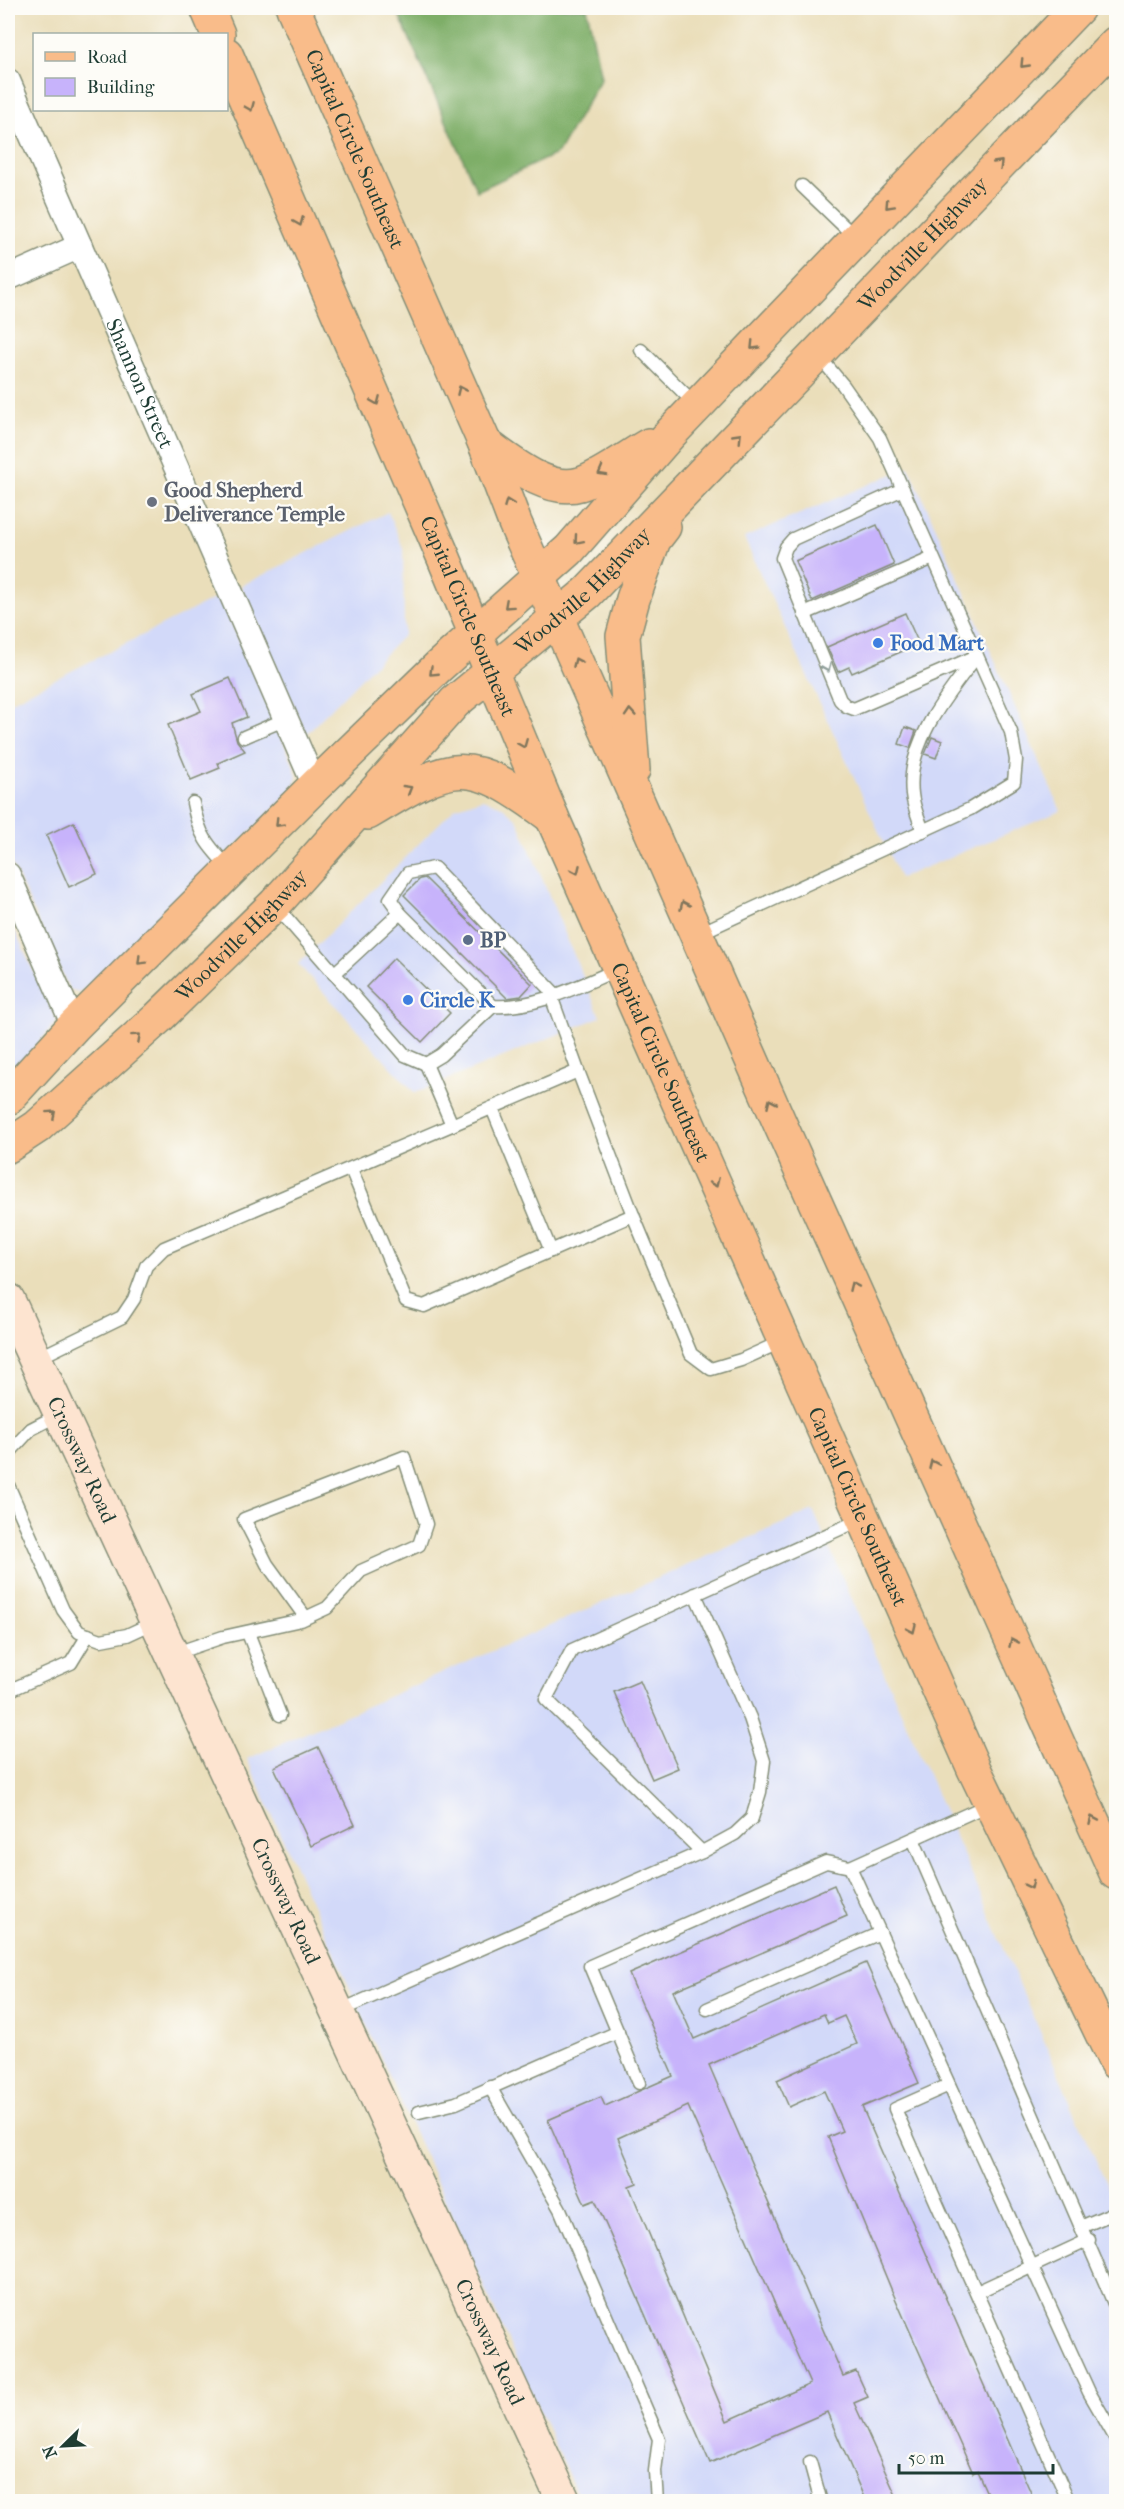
<svg xmlns="http://www.w3.org/2000/svg" width="1124" height="2509" viewBox="0 0 1124 2509" font-family="'IM FELL French Canon',serif">
	<style>
		.built { fill: #d2d9f9 }
		.forest { fill: #7eae68; stroke: #4e764e; stroke-width: 1.5 }
		.building { fill: #c7b3fb; fill-rule: evenodd }
		.lines { fill: none; stroke-linecap: round; stroke-linejoin: round }
		.lane-casing { stroke: #848e77; stroke-width: 15 }
		.street-casing { stroke: #848e77; stroke-width: 27 }
		.secondary-casing { stroke: #848e77; stroke-width: 36 }
		.primary-casing { stroke: #848e77; stroke-width: 36 }
		.lane { stroke: #fff; stroke-width: 12 }
		.street { stroke: #fff; stroke-width: 24 }
		.secondary { stroke: #fde4d0; stroke-width: 33 }
		.primary { stroke: #f9bc8a; stroke-width: 33 }
		.oneway { stroke: #81765b }
		.oneway2 { stroke: #8f9e9a }
		.worship-dot { fill: #6b7280; stroke: #fdfcf7; stroke-width: 2 }
		.shop-dot { fill: #3f7fe0; stroke: #fdfcf7; stroke-width: 2 }
		.service-dot { fill: #5c6f8a; stroke: #fdfcf7; stroke-width: 2 }
		.labels { text-anchor: middle; stroke-width: 4.5; stroke-linejoin: round; paint-order: stroke }
		.street-label { font-size: 21px; fill: #1f3d34; stroke: #fdfcf7 }
		.worship-label { font-size: 21px; font-weight: bold; fill: #5b616d; stroke: #fdfcf7; text-anchor: start }
		.shop-label { font-size: 21px; font-weight: bold; fill: #366cbe; stroke: #fdfcf7; text-anchor: start }
		.service-label { font-size: 21px; font-weight: bold; fill: #4e5e75; stroke: #fdfcf7; text-anchor: start }
	</style>
	<rect width="100%" height="100%" fill="#fdfcf7"/>
	<filter id="ink" filterUnits="userSpaceOnUse"><feTurbulence type="fractalNoise" baseFrequency=".0167" numOctaves="2"/><feDisplacementMap in="SourceGraphic" scale="12" xChannelSelector="R" yChannelSelector="G"/><feConvolveMatrix kernelMatrix="1 2 1 2 8 2 1 2 1" color-interpolation-filters="sRGB"/></filter>
	<filter id="wash" filterUnits="userSpaceOnUse"><feTurbulence type="fractalNoise" baseFrequency=".008" numOctaves="4" result="noise"/><feDisplacementMap in="SourceGraphic" scale="24" xChannelSelector="R" yChannelSelector="G"/><feGaussianBlur stdDeviation="1.35" result="paint"/><feColorMatrix in="noise" values="0 0 0 0 0 0 0 0 0 0 0 0 0 0 0 0 0 1.4 0 .05"/><feComposite in="paint" operator="in"/></filter>
	<g filter="url(#wash)">
		<rect width="100%" height="100%" fill="#eadeba"/>
		<g class="built">
			<polygon points="909,467 1061,811 900,878 744,538"/>
			<polygon points="388,512 403,548 404,635 306,734 241,586"/>
			<polygon points="220,596 293,764 297,776 293,790 97,982 79,992 69,989 8,855 8,703"/>
			<polygon points="482,799 500,805 517,819 600,1017 415,1093 298,964 455,808"/>
			<polygon points="8,916 57,1021 8,1079"/>
			<polygon points="813,1510 1116,2206 1116,2501 580,2501 247,1759"/>
		</g>
		<polygon class="forest" points="396,8 587,8 601,78 558,153 477,191"/>
		<g id="blocks">
			<g class="building">
				<polygon points="877,525 894,565 812,601 795,561"/>
				<polygon points="905,613 919,644 852,673 849,667 838,672 827,647"/>
				<polygon points="230,678 247,717 232,723 237,741 245,751 218,763 220,768 191,780 168,725 201,711 193,694"/>
				<polygon points="905,727 916,731 910,748 899,744"/>
				<polygon points="932,737 942,741 936,758 925,754"/>
				<polygon points="74,822 97,874 69,887 46,835"/>
				<polygon points="425,878 532,984 521,996 507,998 404,895 420,879"/>
				<polygon points="394,958 450,1013 422,1042 366,987"/>
				<polygon points="640,1681 678,1768 652,1779 614,1692"/>
				<polygon points="318,1747 355,1825 311,1846 274,1767"/>
				<path d="M834,1885L847,1916L673,1991L694,2039L866,1963L919,2083L862,2107L1035,2502H991L977,2471L973,2473L892,2291L828,2137L842,2131L824,2091L789,2107L777,2080L857,2044L844,2016L828,2023L824,2014L709,2065L843,2376L856,2371L868,2397L854,2403L899,2502H866L827,2412L710,2463L595,2200L585,2204L548,2120L601,2097L605,2106L673,2076L629,1974ZM688,2106L810,2384L727,2421L629,2186L637,2183L618,2138Z"/>
			</g>
		</g>
	</g>
	<g filter="url(#ink)">
		<use href="#blocks" fill-opacity="0" stroke="#848e77" stroke-width="1.5"/>
		<g class="lines">
			<defs>
				<g id="lane">
					<polyline points="802,186 855,237"/>
					<polyline points="641,350 695,404"/>
					<polyline points="903,489 793,539 786,547 782,558 840,700 846,706 854,709 977,656"/>
					<polyline points="804,614 933,558"/>
					<polyline points="244,737 286,719"/>
					<path d="M193,803C199,836 208,846 231,870"/>
					<path d="M923,831C919,819 913,806 912,794C906,743 947,695 976,657"/>
					<polyline points="275,905 405,1055 426,1064 441,1055 493,1006"/>
					<polyline points="698,934 970,809 1014,782 1016,760 1011,732 880,438 843,385 817,354"/>
					<polyline points="334,974 400,913"/>
					<path d="M556,995L434,868L408,873L390,899L400,913L493,1006C536,1009 580,985 619,969"/>
					<polyline points="426,1064 452,1125"/>
					<polyline points="492,1108 551,1251"/>
					<polyline points="351,1169 406,1301 424,1306 633,1215 578,1071"/>
					<polyline points="633,1215 691,1354 711,1369 741,1360 783,1341"/>
					<polyline points="36,1359 122,1317 134,1299 146,1266 164,1248 578,1071 551,996"/>
					<polyline points="8,1454 31,1429 60,1414"/>
					<polyline points="8,1485 63,1610 79,1632 101,1640 127,1635 155,1622"/>
					<polyline points="695,1594 750,1718 764,1761 760,1792 752,1818 735,1834 702,1852 546,1699 572,1650 862,1519"/>
					<polyline points="248,1633 280,1715"/>
					<polyline points="173,1654 223,1637 301,1620 327,1608 361,1571 419,1545 426,1524 404,1457 244,1519 267,1564 306,1618"/>
					<polyline points="8,1691 71,1663 88,1635"/>
					<polyline points="913,1839 1116,2308"/>
					<polyline points="850,1867 1089,2392 1116,2439"/>
					<polyline points="707,2009 880,1933"/>
					<polyline points="339,2011 702,1852"/>
					<polyline points="639,2083 590,1966 826,1862 850,1867 990,1804"/>
					<polyline points="949,2085 895,2109 1069,2502"/>
					<polyline points="490,2087 560,2209 659,2439 655,2471 657,2502"/>
					<polyline points="419,2112 456,2103 618,2032"/>
					<polyline points="1083,2226 1116,2212"/>
					<polyline points="977,2292 1089,2240"/>
					<polyline points="810,2462 821,2502"/>
				</g>
				<g id="street">
					<path id="s1" d="M8,81L315,786"/>
					<polyline points="8,278 80,246"/>
					<polyline points="8,875 74,1026"/>
				</g>
				<g id="secondary">
					<path id="s2" d="M8,1300L564,2502"/>
				</g>
				<g id="primary">
					<polyline points="207,8 218,34"/>
					<path id="s3" d="M293,8L485,444L515,523L781,1126L1116,1873"/>
					<path id="s4" d="M226,54L443,556L552,817L974,1769L1116,2063"/>
					<path d="M485,444C510,461 547,494 580,484C598,479 631,455 649,445"/>
					<polyline points="633,770 623,636 633,599 654,540 664,527"/>
					<path d="M368,813C455,760 467,754 552,817"/>
					<polyline points="8,1098 74,1026 315,786 438,667 569,550 671,433 1078,8"/>
					<path id="s5" d="M8,1146L37,1127L158,1018L275,904L455,702L587,593L1116,43"/>
				</g>
			</defs>
			<use href="#lane" class="lane-casing"/>
			<use href="#street" class="street-casing"/>
			<use href="#secondary" class="secondary-casing"/>
			<use href="#primary" class="primary-casing"/>
			<use href="#lane" class="lane"/>
			<use href="#street" class="street"/>
			<use href="#secondary" class="secondary"/>
			<use href="#primary" class="primary"/>
		</g>
		<defs><path id="oneway-chevron" d="M-2-3.5L2.5 0L-2 3.5" fill="none" stroke-width="1.6" stroke-linecap="round" stroke-linejoin="round" transform="scale(1.5)"/></defs>
		<g class="oneway">
			<use href="#oneway-chevron" transform="translate(1024 64) rotate(134)"/>
			<use href="#oneway-chevron" transform="translate(250 107) rotate(67)"/>
			<use href="#oneway-chevron" transform="translate(999 164) rotate(-46)"/>
			<use href="#oneway-chevron" transform="translate(889 205) rotate(133)"/>
			<use href="#oneway-chevron" transform="translate(299 222) rotate(67)"/>
			<use href="#oneway-chevron" transform="translate(754 346) rotate(134)"/>
			<use href="#oneway-chevron" transform="translate(461 390) rotate(-114)"/>
			<use href="#oneway-chevron" transform="translate(376 401) rotate(67)"/>
			<use href="#oneway-chevron" transform="translate(738 437) rotate(-46)"/>
			<use href="#oneway-chevron" transform="translate(602 472) rotate(151)"/>
			<use href="#oneway-chevron" transform="translate(508 503) rotate(-111)"/>
			<use href="#oneway-chevron" transform="translate(578 540) rotate(131)"/>
			<use href="#oneway-chevron" transform="translate(508 605) rotate(138)"/>
			<use href="#oneway-chevron" transform="translate(577 662) rotate(-114)"/>
			<use href="#oneway-chevron" transform="translate(433 672) rotate(136)"/>
			<use href="#oneway-chevron" transform="translate(630 713) rotate(-94)"/>
			<use href="#oneway-chevron" transform="translate(523 744) rotate(68)"/>
			<use href="#oneway-chevron" transform="translate(408 789) rotate(-31)"/>
			<use href="#oneway-chevron" transform="translate(279 823) rotate(134)"/>
			<use href="#oneway-chevron" transform="translate(576 870) rotate(66)"/>
			<use href="#oneway-chevron" transform="translate(684 905) rotate(-114)"/>
			<use href="#oneway-chevron" transform="translate(141 961) rotate(135)"/>
			<use href="#oneway-chevron" transform="translate(137 1037) rotate(-42)"/>
			<use href="#oneway-chevron" transform="translate(771 1103) rotate(-114)"/>
			<use href="#oneway-chevron" transform="translate(52 1114) rotate(-42)"/>
			<use href="#oneway-chevron" transform="translate(715 1183) rotate(66)"/>
			<use href="#oneway-chevron" transform="translate(853 1286) rotate(-114)"/>
			<use href="#oneway-chevron" transform="translate(933 1464) rotate(-114)"/>
			<use href="#oneway-chevron" transform="translate(912 1629) rotate(66)"/>
			<use href="#oneway-chevron" transform="translate(1013 1642) rotate(-114)"/>
			<use href="#oneway-chevron" transform="translate(1093 1820) rotate(-114)"/>
			<use href="#oneway-chevron" transform="translate(1030 1885) rotate(64)"/>
		</g>
		<use class="oneway2" href="#oneway-chevron" transform="translate(827 668) rotate(67)"/>
	</g>
	<circle class="worship-dot" cx="152" cy="502" r="6"/>
	<g class="shop-dot">
		<circle cx="878" cy="643" r="6"/>
		<circle cx="408" cy="1000" r="6"/>
	</g>
	<circle class="service-dot" cx="468" cy="940" r="6"/>
	<g class="labels">
		<g class="street-label">
			<text dy="7" stroke="none"><textPath href="#s3" startOffset="154">Capital Circle Southeast</textPath></text>
			<text dy="7" stroke="none"><textPath href="#s5" startOffset="1287">Woodville Highway</textPath></text>
			<text dy="7" stroke="none"><textPath href="#s1" startOffset="330">Shannon Street</textPath></text>
			<text dy="7" stroke="none"><textPath href="#s5" startOffset="801">Woodville Highway</textPath></text>
			<text dy="7" stroke="none"><textPath href="#s4" startOffset="612">Capital Circle Southeast</textPath></text>
			<text dy="7" stroke="none"><textPath href="#s5" startOffset="315">Woodville Highway</textPath></text>
			<text dy="7" stroke="none"><textPath href="#s4" startOffset="1098">Capital Circle Southeast</textPath></text>
			<text dy="7" stroke="none"><textPath href="#s2" startOffset="176">Crossway Road</textPath></text>
			<text dy="7" stroke="none"><textPath href="#s4" startOffset="1584">Capital Circle Southeast</textPath></text>
			<text dy="7" stroke="none"><textPath href="#s2" startOffset="662">Crossway Road</textPath></text>
			<text dy="7" stroke="none"><textPath href="#s2" startOffset="1148">Crossway Road</textPath></text>
		</g>
		<g class="worship-label">
			<text x="164" y="497">Good Shepherd<tspan x="164" dy="24">Deliverance Temple</tspan></text>
		</g>
		<g class="shop-label">
			<text x="890" y="650">Food Mart</text>
			<text x="420" y="1007">Circle K</text>
		</g>
		<g class="service-label">
			<text x="480" y="947">BP</text>
		</g>
	</g>
	<rect width="1124" height="2509" fill="none" stroke="#fdfcf7" stroke-width="30"/>
	<rect x="33" y="33" width="195" height="78" fill="#fdfcf7" stroke="#a4b0a9" stroke-width="1.5"/>
	<rect x="45" y="52" width="30" height="9" fill="#f9bc8a" stroke="#a4b0a9" stroke-width="1.5"/>
	<text x="87" y="63" font-size="18" fill="#1f3d34">Road</text>
	<rect x="45" y="78" width="30" height="18" fill="#c7b3fb" stroke="#a4b0a9" stroke-width="1.5"/>
	<text x="87" y="93" font-size="18" fill="#1f3d34">Building</text>
	<g transform="translate(63 2446) rotate(246)" stroke="#fdfcf7" stroke-width="4.5" paint-order="stroke">
	<path d="M0-4.5L10 22L0 15L-10 22Z" fill="#1f3d34"/>
	<text y="-9" font-size="16" font-weight="bold" text-anchor="middle" fill="#1f3d34">N</text>
	</g>
	<path d="M899 2464v9h154v-9" fill="none" stroke="#1f3d34" stroke-width="3"/>
	<text x="908" y="2464" font-size="18" fill="#1f3d34" stroke="#fdfcf7" stroke-width="4.5" paint-order="stroke">50 m</text>
</svg>
